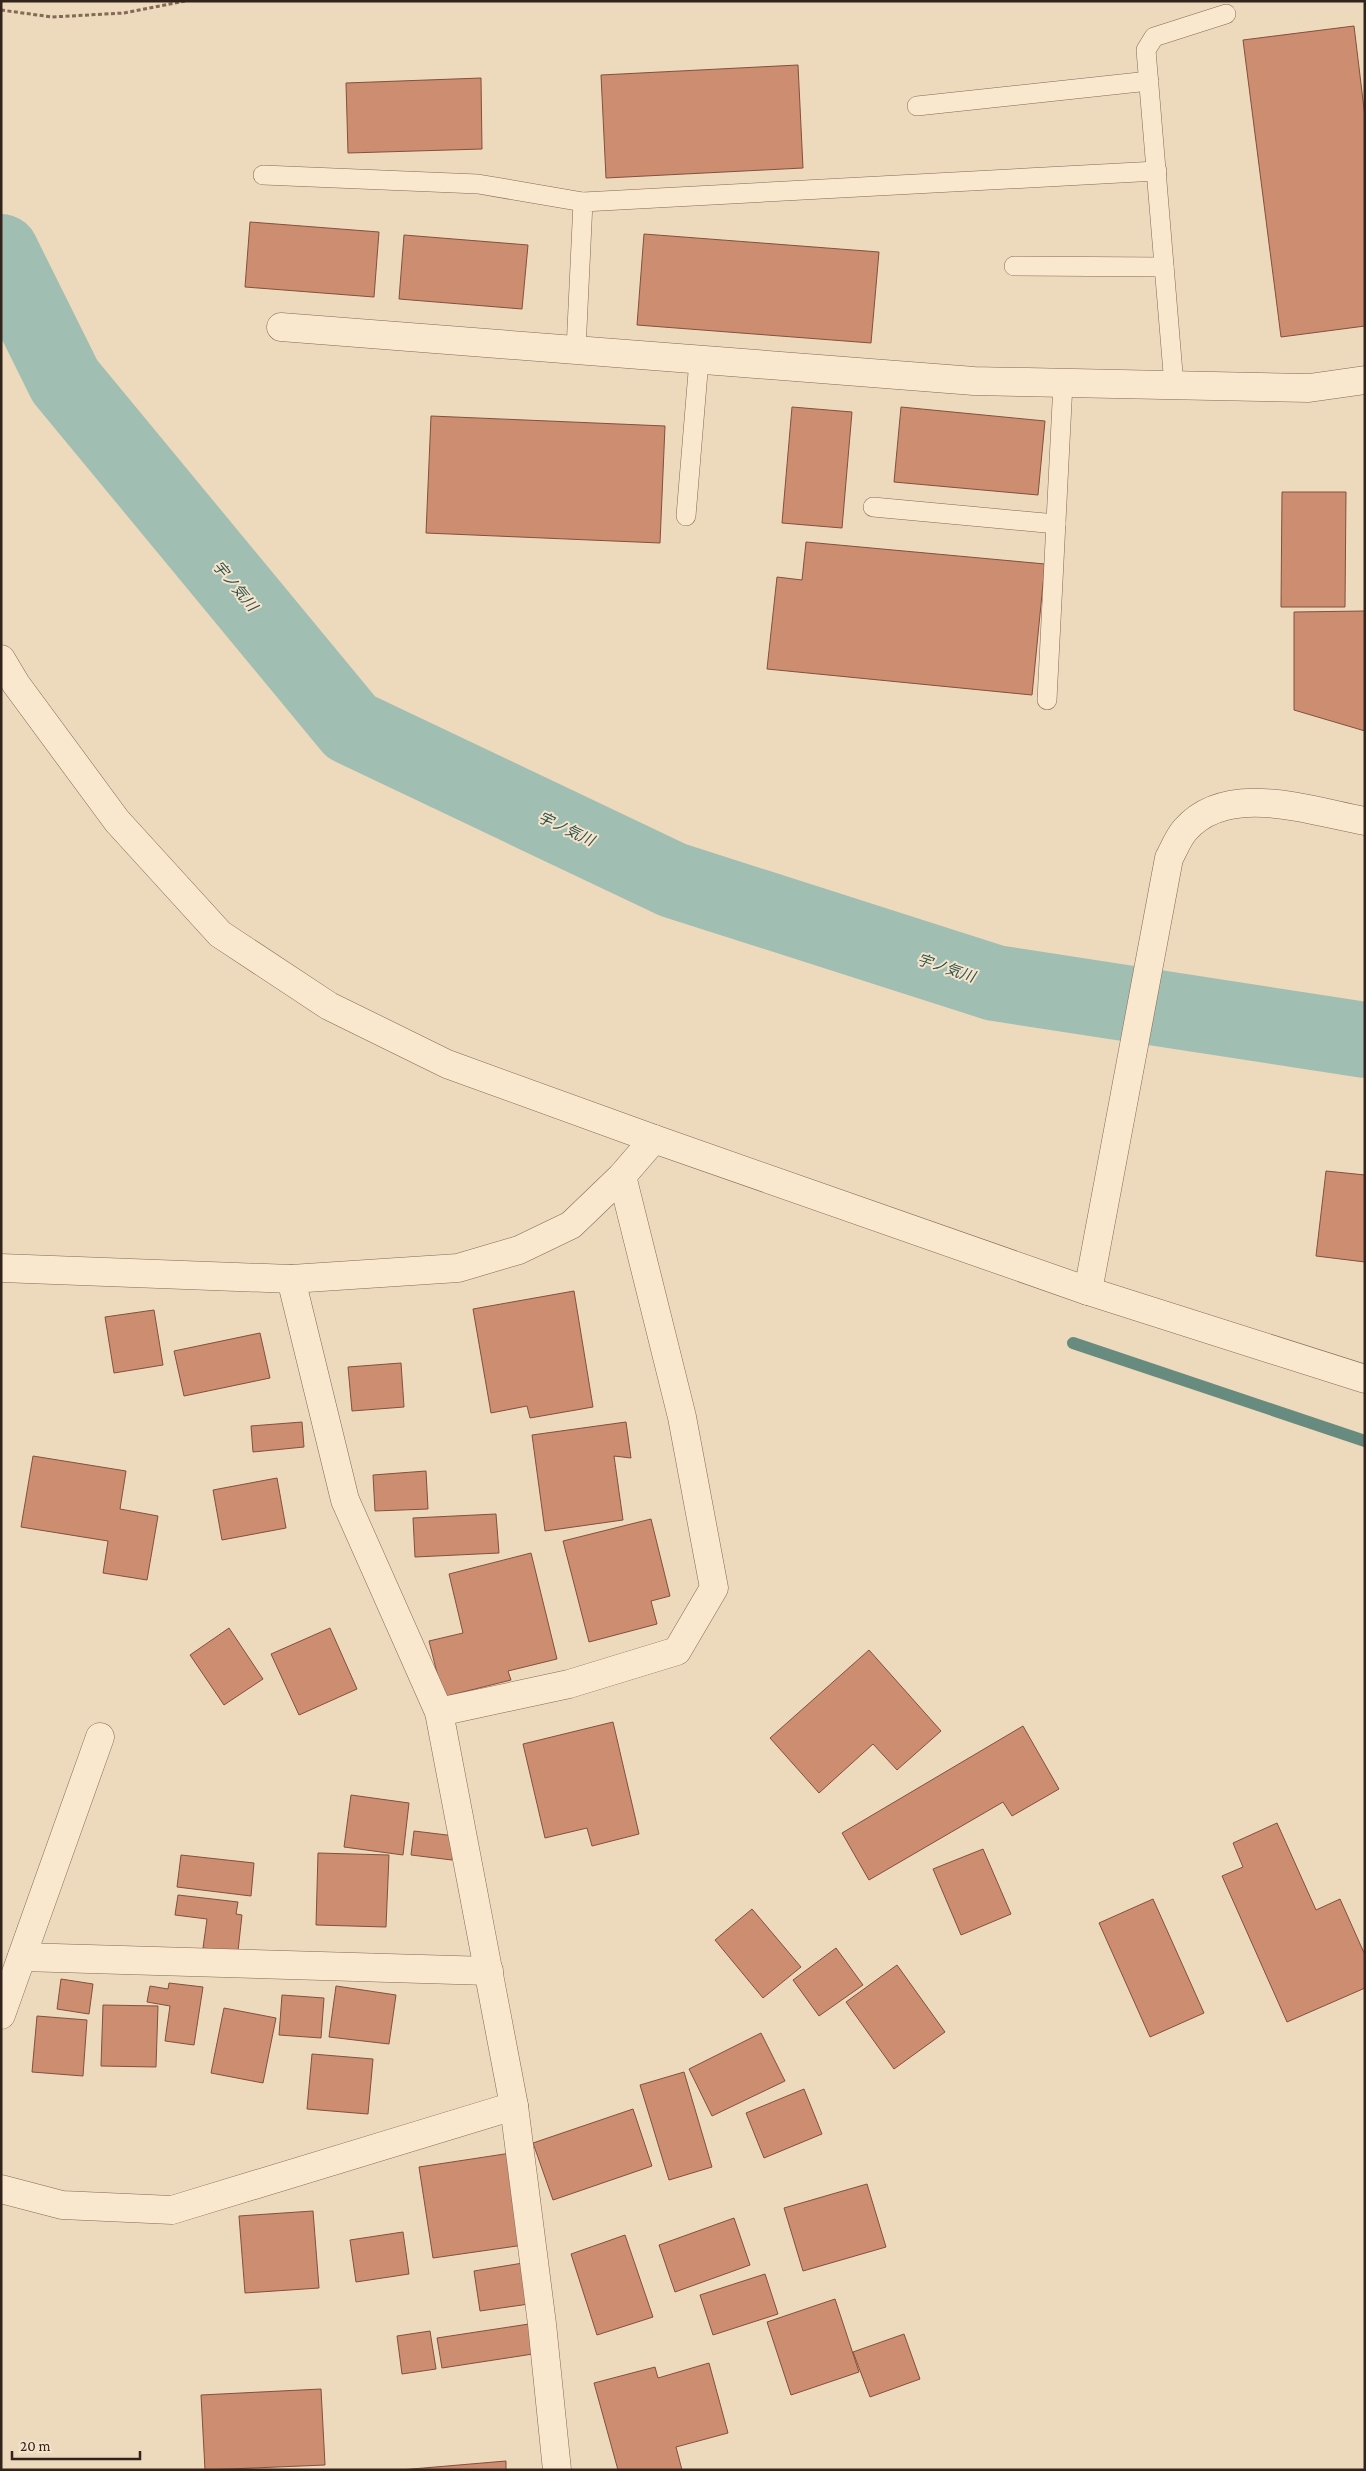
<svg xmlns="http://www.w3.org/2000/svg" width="1366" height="2471" viewBox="0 0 1366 2471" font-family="'Crimson Pro','Noto Sans JP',serif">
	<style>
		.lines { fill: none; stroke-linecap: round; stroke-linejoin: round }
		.stream { stroke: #688b7f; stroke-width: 12 }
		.river { stroke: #a0beb2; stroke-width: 76 }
		.building { fill: #cc8d71; stroke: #83503c }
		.service-casing { stroke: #846956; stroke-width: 20 }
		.minor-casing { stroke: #846956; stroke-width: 29 }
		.tertiary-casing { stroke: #846956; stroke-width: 29 }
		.path { stroke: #846956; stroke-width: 3; stroke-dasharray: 4 2.5; stroke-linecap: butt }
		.service { stroke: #f9e7ce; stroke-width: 19 }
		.minor { stroke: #f9e7ce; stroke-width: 28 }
		.tertiary { stroke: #f9e7ce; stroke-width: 28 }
		.labels { text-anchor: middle; stroke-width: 4; stroke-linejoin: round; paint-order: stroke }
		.water-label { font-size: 15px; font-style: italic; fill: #2a534c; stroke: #f5e4cb }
	</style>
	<rect width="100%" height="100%" fill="#edd9bc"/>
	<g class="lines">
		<polyline class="stream" points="1073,1343 1365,1441"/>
		<polyline class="river" points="1,252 65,381 351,727 673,880 995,983 1365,1040"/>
	</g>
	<g class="building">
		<polygon points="1354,26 1365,117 1365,326 1281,337 1243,40"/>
		<polygon points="798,65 803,168 606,178 601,75"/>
		<polygon points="481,78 482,149 348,153 346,83"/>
		<polygon points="250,222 379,232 374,297 245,287"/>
		<polygon points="644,234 879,252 871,343 637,325"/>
		<polygon points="404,235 528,245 522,309 399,299"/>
		<polygon points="792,407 852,412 842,528 782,523"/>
		<polygon points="901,407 1045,421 1038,495 894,482"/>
		<polygon points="431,416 665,426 660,543 426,533"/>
		<polygon points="1282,492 1346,492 1345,607 1281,607"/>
		<polygon points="806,542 1045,564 1032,695 767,669 777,577 802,580"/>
		<polygon points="1365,611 1365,731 1294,710 1294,612"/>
		<polygon points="1326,1171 1365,1175 1365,1262 1316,1256"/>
		<polygon points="574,1291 593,1407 530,1418 527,1406 491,1413 473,1309"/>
		<polygon points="154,1310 163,1365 114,1373 105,1317"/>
		<polygon points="260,1333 270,1378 184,1396 174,1351"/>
		<polygon points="401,1363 404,1407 352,1411 348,1367"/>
		<polygon points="302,1422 304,1447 253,1452 251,1426"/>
		<polygon points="626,1422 631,1458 614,1456 623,1520 545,1531 532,1435"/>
		<polygon points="33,1456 126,1471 120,1509 158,1516 147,1580 103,1573 108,1541 21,1527"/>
		<polygon points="426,1471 428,1509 375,1511 373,1475"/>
		<polygon points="277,1478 286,1528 222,1540 213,1490"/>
		<polygon points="496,1514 499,1553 415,1557 413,1518"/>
		<polygon points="651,1519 670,1596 651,1601 657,1624 589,1642 563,1541"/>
		<polygon points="531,1553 557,1659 508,1671 511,1680 443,1697 429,1641 463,1633 449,1574"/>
		<polygon points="229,1628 263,1679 224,1705 190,1655"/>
		<polygon points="330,1628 357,1689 299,1715 271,1654"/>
		<polygon points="869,1650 941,1731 897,1770 873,1744 819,1793 770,1738"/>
		<polygon points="613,1722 639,1834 592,1846 587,1828 545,1838 523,1744"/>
		<polygon points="1023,1726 1059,1789 1012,1816 1003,1802 869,1880 842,1833"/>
		<polygon points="351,1795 409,1803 403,1855 344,1847"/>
		<polygon points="1277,1823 1316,1910 1340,1899 1365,1955 1365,1988 1287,2022 1222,1876 1243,1867 1233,1843"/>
		<polygon points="414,1831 455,1836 452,1860 411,1855"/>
		<polygon points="983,1849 1011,1914 961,1935 933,1869"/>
		<polygon points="318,1853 389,1855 386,1927 316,1925"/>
		<polygon points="181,1855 254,1863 251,1896 177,1887"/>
		<polygon points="178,1895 238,1902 236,1914 242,1915 238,1951 203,1948 207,1919 175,1915"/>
		<polygon points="1153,1899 1204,2013 1150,2037 1099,1923"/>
		<polygon points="752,1909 801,1967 763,1998 715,1940"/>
		<polygon points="836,1948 863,1985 819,2016 793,1980"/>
		<polygon points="897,1965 945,2032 894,2069 846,2002"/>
		<polygon points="61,1979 93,1984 89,2014 57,2009"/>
		<polygon points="169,1983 203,1987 194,2045 165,2041 170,2006 147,2002 150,1986 168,1989"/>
		<polygon points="336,1986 396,1995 389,2044 329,2037"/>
		<polygon points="282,1995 324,1998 321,2038 279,2035"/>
		<polygon points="103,2005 158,2006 156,2067 101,2066"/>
		<polygon points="224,2008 276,2018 263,2083 211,2073"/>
		<polygon points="37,2016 87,2020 83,2076 32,2072"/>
		<polygon points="761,2033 785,2081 712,2116 689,2069"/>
		<polygon points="312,2054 373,2059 368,2114 307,2109"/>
		<polygon points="684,2072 712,2167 669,2180 640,2085"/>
		<polygon points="804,2089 822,2134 764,2158 746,2113"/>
		<polygon points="633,2109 652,2166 553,2200 533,2143"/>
		<polygon points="511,2153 524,2245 433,2258 419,2167"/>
		<polygon points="867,2184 886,2247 803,2271 784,2208"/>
		<polygon points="313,2211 319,2288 245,2293 239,2216"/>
		<polygon points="734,2218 750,2265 675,2292 659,2245"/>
		<polygon points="403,2232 409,2274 356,2282 350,2240"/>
		<polygon points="625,2235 653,2317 597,2335 571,2254"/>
		<polygon points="523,2263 529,2304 480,2311 474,2271"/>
		<polygon points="765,2274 778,2314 713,2335 700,2295"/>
		<polygon points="835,2299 859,2372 791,2395 767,2322"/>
		<polygon points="529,2324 533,2354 442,2368 437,2338"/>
		<polygon points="430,2331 436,2369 402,2374 397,2336"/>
		<polygon points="904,2334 920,2379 870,2397 853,2352"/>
		<polygon points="709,2363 728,2433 676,2447 682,2470 618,2470 594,2383 655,2367 658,2378"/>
		<polygon points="321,2389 325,2465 205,2470 201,2395"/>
		<polygon points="506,2461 506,2470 400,2470"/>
	</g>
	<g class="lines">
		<defs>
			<g id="service">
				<polyline points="917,106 1149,81"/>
				<polyline points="263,175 478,184 583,202"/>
				<polyline points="1014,266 1164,267"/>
				<polyline points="576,350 583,202 1157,171"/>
				<polyline points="1174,385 1146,50 1154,37 1226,14"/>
				<polyline points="873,507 1056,524"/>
				<polyline points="686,516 699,360"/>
				<polyline points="1047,700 1063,383"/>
			</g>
			<g id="minor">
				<polyline points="291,1279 345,1500 439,1712 514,2106 542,2324 557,2470"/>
				<polyline points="439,1712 569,1684 677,1651 714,1588 682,1417 622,1176"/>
				<polyline points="22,1957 489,1971"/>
				<polyline points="1,2015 100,1737"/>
				<polyline points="1,2189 62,2205 172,2210 514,2106"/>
			</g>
			<g id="tertiary">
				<polyline points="281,327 974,381 1309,388 1365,380"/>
				<polyline points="1,659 16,684 117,821 220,934 329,1006 447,1064 654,1139 1088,1291 1365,1379"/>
				<polyline points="1,1268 291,1279 458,1268 519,1250 571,1225 622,1176 654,1139"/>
				<path d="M1088,1291L1169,858C1174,849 1178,838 1185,830C1227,781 1310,811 1365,821"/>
			</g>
		</defs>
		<use href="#service" class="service-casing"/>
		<use href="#minor" class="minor-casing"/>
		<use href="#tertiary" class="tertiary-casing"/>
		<polyline class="path" points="1,10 52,17 124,13 185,1"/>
		<use href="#service" class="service"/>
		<use href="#minor" class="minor"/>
		<use href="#tertiary" class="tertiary"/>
	</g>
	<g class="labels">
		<g class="water-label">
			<text transform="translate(235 586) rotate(50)" y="5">宇ノ気川</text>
			<text transform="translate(566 829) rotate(25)" y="5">宇ノ気川</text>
			<text transform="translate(946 968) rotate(18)" y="5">宇ノ気川</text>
		</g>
	</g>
	<rect width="1366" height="2471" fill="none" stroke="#33241b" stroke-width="5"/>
	<path d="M12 2451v8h128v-8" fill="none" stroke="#33241b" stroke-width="2.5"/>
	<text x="20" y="2451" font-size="15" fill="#33241b" stroke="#f5e4cb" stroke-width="4" paint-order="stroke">20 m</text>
</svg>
